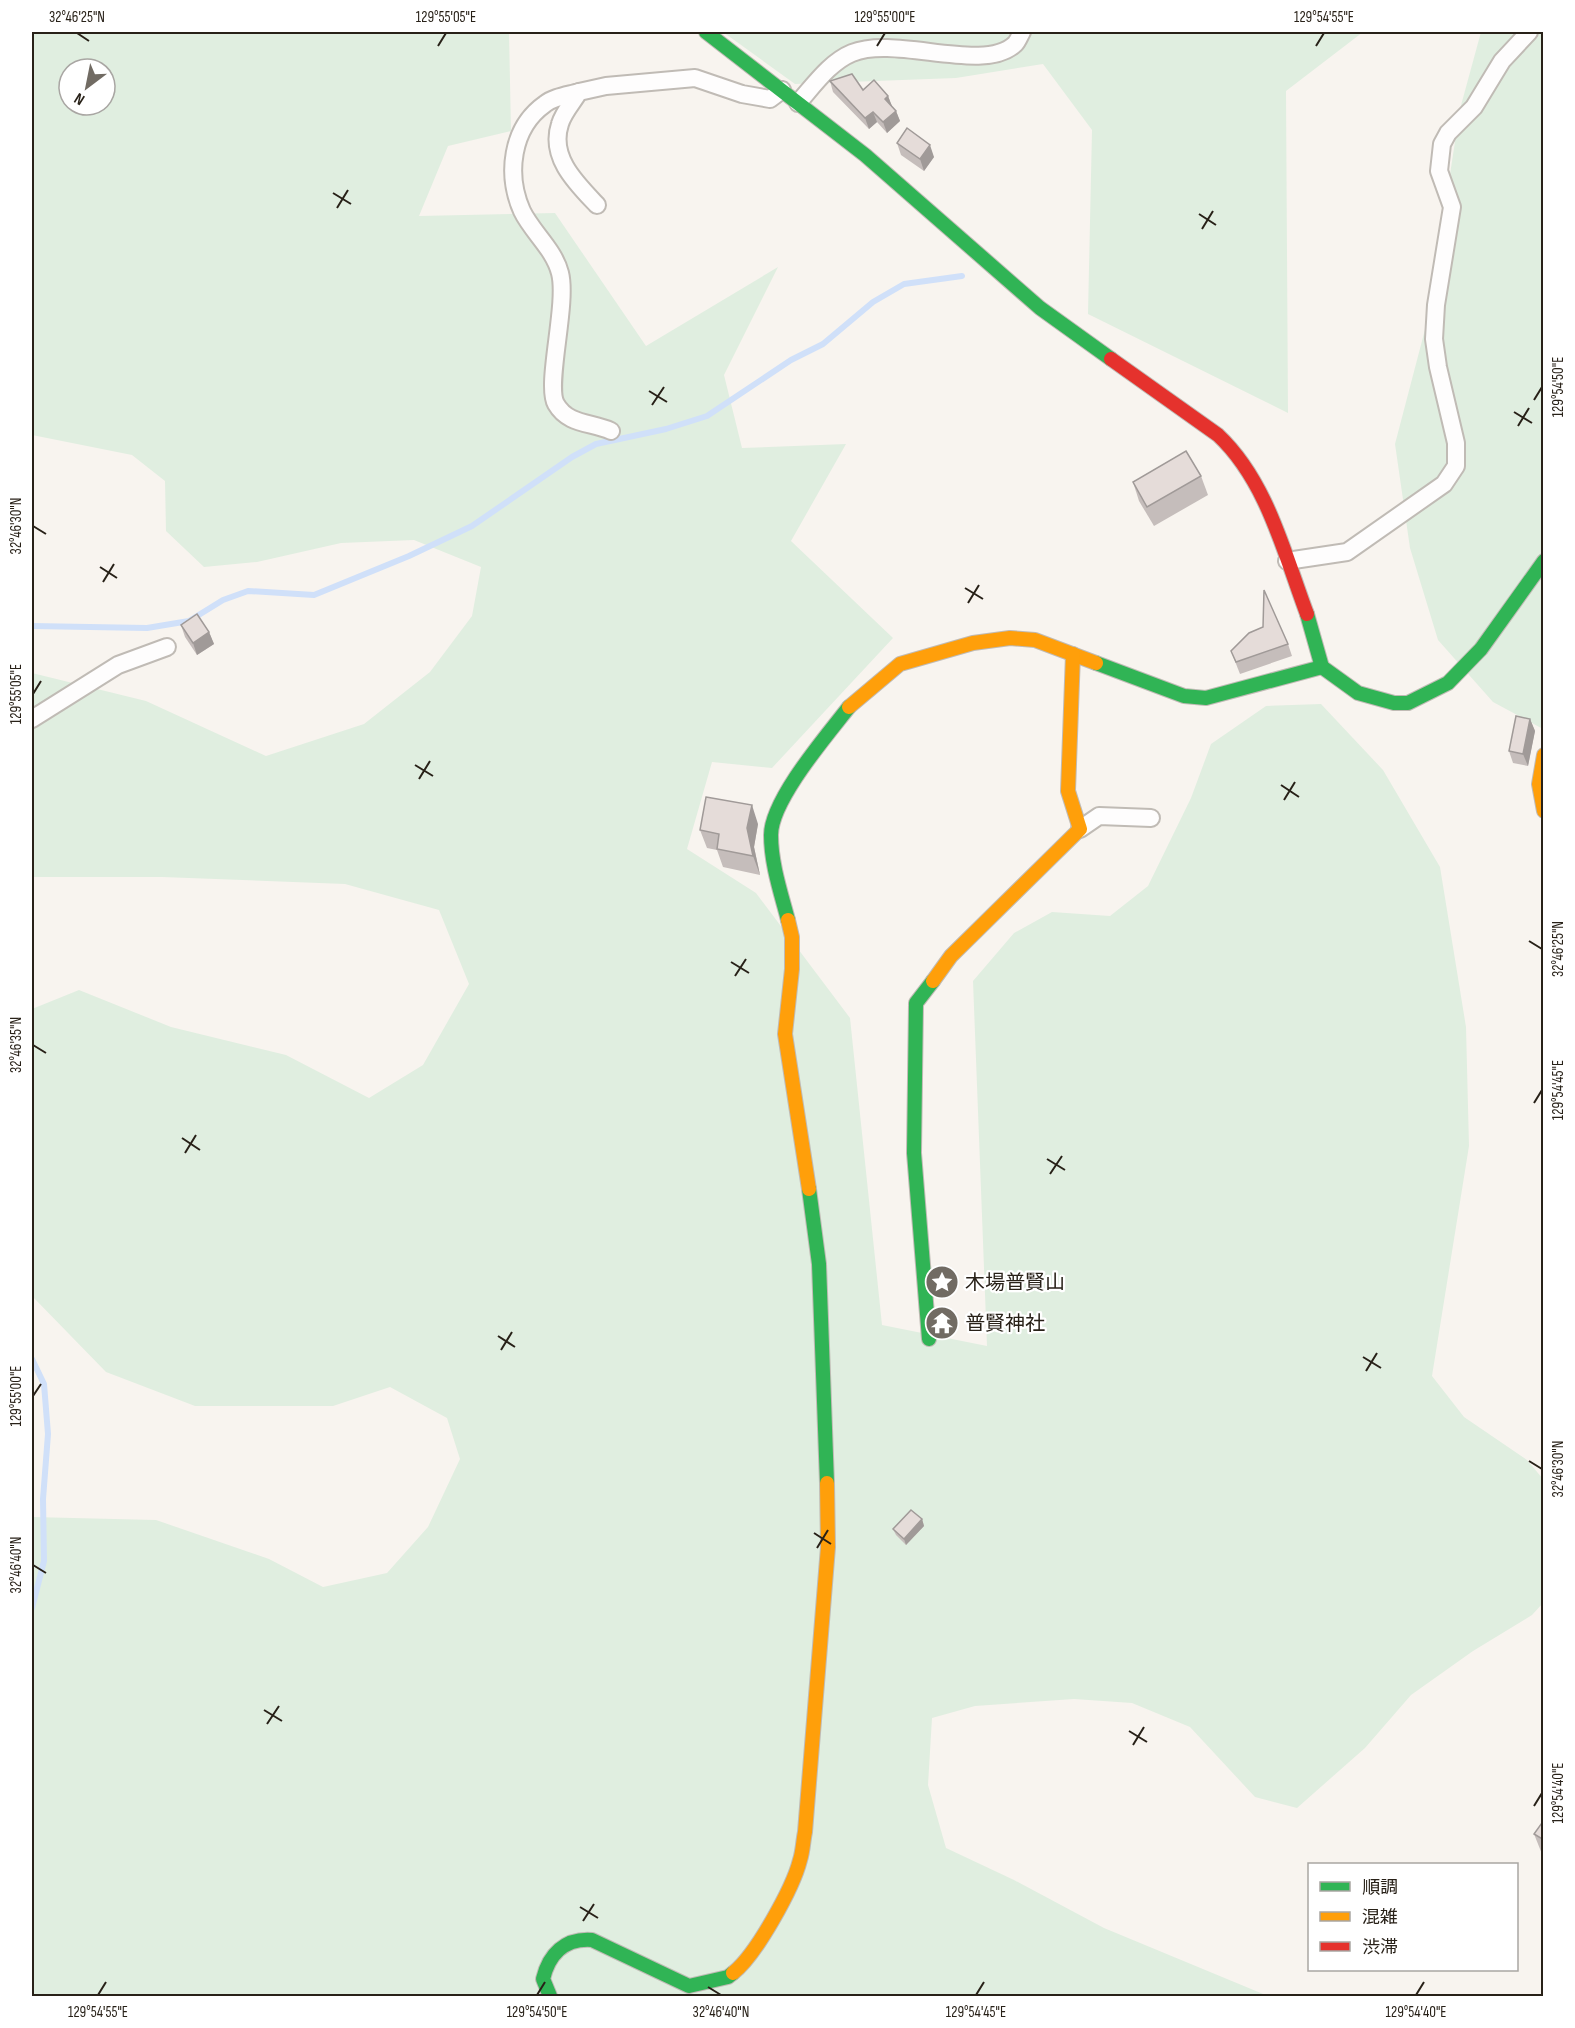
<svg xmlns="http://www.w3.org/2000/svg" width="1575" height="2028" viewBox="0 0 1575 2028" font-family="'Sofia Sans Condensed','Noto Sans JP',sans-serif">
	<style>
		.green { fill: #e0eee0; fill-rule: evenodd }
		.lines { fill: none; stroke-linecap: round; stroke-linejoin: round }
		.stream { stroke: #d0e0f9; stroke-width: 6 }
		.street-casing { stroke: #c0bbb5; stroke-width: 20 }
		.fast-casing { stroke: #c0bbb5; stroke-width: 16 }
		.slow-casing { stroke: #c0bbb5; stroke-width: 16 }
		.jam-casing { stroke: #c0bbb5; stroke-width: 16 }
		.street { stroke: #fefdfd; stroke-width: 16 }
		.fast { stroke: #30b455; stroke-width: 14 }
		.slow { stroke: #ff9f0a; stroke-width: 14 }
		.jam { stroke: #e5322d; stroke-width: 14 }
		.wall { fill: #c5bdbb }
		.shaded-wall { fill: #a09a98 }
		.building { fill: #e5dcd9; stroke: #a09a98; stroke-width: 1.5 }
		.ticks { fill: none; stroke: #282118; stroke-width: 2 }
		.labels { text-anchor: middle; stroke-width: 4.5; stroke-linejoin: round; paint-order: stroke }
		.poi-label { font-size: 20px; fill: #282118; stroke: #fff; text-anchor: start }
		.neatline { fill: none; stroke: #282118; stroke-width: 2 }
		.ticks-label { font-size: 15px; text-anchor: middle; fill: #282118 }
	</style>
	<rect width="100%" height="100%" fill="#f8f4ef"/>
	<g class="green">
		<path d="M32,32H509L511,131L448,146L419,216L555,213L646,346L778,267L724,375L742,448L846,444L791,541L893,638L772,768L712,762L687,849L756,893L850,1018L882,1325L987,1346L973,981L1014,933L1052,912L1110,916L1148,886L1191,798L1211,744L1266,706L1321,704L1383,770L1440,867L1466,1027L1469,1146L1432,1376L1464,1417L1527,1460L1543,1479V1603L1532,1615L1473,1651L1411,1695L1365,1748L1297,1808L1255,1797L1190,1727L1132,1703L1074,1699L975,1706L932,1718L928,1785L946,1848L1014,1880L1104,1928L1268,1996H32V1517L156,1520L269,1559L323,1587L387,1573L428,1527L460,1459L447,1418L390,1387L333,1406H195L106,1372L32,1296V1009L79,990L171,1027L286,1055L369,1098L423,1065L469,984L439,910L345,884L162,877H32V673L146,701L266,756L364,724L430,672L472,616L481,567L414,540L341,543L257,562L204,567L166,531L165,481L132,455L32,435ZM69,69H105V105H69Z"/>
		<polygon points="723,32 1363,32 1286,91 1288,413 1088,314 1092,130 1043,64 956,78 795,84"/>
		<polygon points="1481,32 1543,32 1543,729 1493,702 1438,640 1410,548 1395,444 1428,318 1460,109"/>
	</g>
	<g class="lines">
		<g class="stream">
			<polyline points="32,626 147,628 189,621 223,600 248,591 314,595 409,556 472,526 572,457 596,444 666,429 707,416 791,360 823,344 873,302 904,284 962,276"/>
			<polyline points="32,1359 44,1384 48,1434 43,1499 44,1561 32,1608"/>
		</g>
		<defs>
			<g id="street">
				<path d="M579,92C569,95 553,97 545,104C511,128 506,175 522,211C532,232 554,249 560,273C568,304 545,385 556,404C568,425 591,422 611,431"/>
				<path d="M798,103C814,85 830,62 852,53C896,35 983,74 1015,44C1018,41 1020,35 1022,32"/>
				<path d="M597,205C576,183 549,157 560,124C563,113 573,102 579,92L606,86L695,78L742,94L770,99L782,90"/>
				<polyline points="1287,561 1347,552 1444,484 1456,466 1456,443 1438,367 1434,339 1436,305 1452,207 1439,171 1442,144 1448,133 1474,107 1502,61 1529,32"/>
				<polyline points="32,719 118,665 167,647"/>
				<polyline points="1080,829 1099,816 1151,818"/>
			</g>
			<g id="fast">
				<polyline points="706,32 865,155 1040,308 1111,359"/>
				<polyline points="1307,614 1322,667 1358,693 1394,703 1408,703 1448,683 1481,649 1544,561"/>
				<polyline points="1096,663 1184,696 1206,698 1322,667"/>
				<path d="M788,920C781,893 771,864 771,835C771,800 828,734 849,707"/>
				<polyline points="809,1189 819,1264 827,1483"/>
				<polyline points="929,1339 914,1153 916,1003 933,981"/>
				<path d="M550,1996L543,1979C549,1954 565,1938 592,1940L689,1986L728,1977L733,1973"/>
			</g>
			<g id="slow">
				<polyline points="849,707 900,664 973,643 1010,638 1035,640 1096,663"/>
				<polyline points="1544,755 1539,784 1544,811"/>
				<polyline points="788,920 792,937 792,969 785,1034 809,1189"/>
				<polyline points="933,981 951,956 1080,829 1068,791 1073,654"/>
				<path d="M733,1973C756,1955 793,1888 800,1860C803,1851 803,1841 805,1832L828,1547L827,1483"/>
			</g>
			<path id="jam" d="M1111,359L1218,435C1267,481 1284,553 1307,614"/>
		</defs>
		<use href="#street" class="street-casing"/>
		<use href="#fast" class="fast-casing"/>
		<use href="#slow" class="slow-casing"/>
		<use href="#jam" class="jam-casing"/>
		<use href="#street" class="street"/>
		<use href="#fast" class="fast"/>
		<use href="#slow" class="slow"/>
		<use href="#jam" class="jam"/>
	</g>
	<g class="wall">
		<polygon points="830,81 888,96 892,107 896,111 900,121 887,133 877,122 869,129 833,92"/>
		<polygon points="897,143 934,157 924,171 901,155"/>
		<polygon points="1201,476 1208,495 1154,526 1139,501 1133,482"/>
		<polygon points="181,625 209,632 214,644 197,655 185,637"/>
		<polygon points="1288,644 1292,656 1240,674 1231,651"/>
		<polygon points="1530,719 1535,731 1528,766 1513,763 1509,751"/>
		<polygon points="758,824 754,847 760,875 723,867 717,850 707,848 700,830"/>
		<polygon points="922,1519 924,1526 906,1545 896,1535 893,1529"/>
		<polygon points="1544,1820 1544,1859 1534,1834"/>
	</g>
	<g class="shaded-wall">
		<polygon points="888,96 892,106 889,110 885,99"/>
		<polygon points="896,111 900,121 887,133 883,122"/>
		<polygon points="873,112 877,122 869,129 865,118"/>
		<polygon points="930,145 934,157 924,171 920,159"/>
		<polygon points="209,632 214,644 197,655 193,643"/>
		<polygon points="1530,719 1535,731 1528,766 1523,754"/>
		<polygon points="752,805 758,824 754,847 760,875 753,856 747,828"/>
		<polygon points="922,1519 924,1526 906,1545 904,1539"/>
	</g>
	<g class="building">
		<polygon points="852,74 863,90 874,80 888,96 885,99 896,111 883,122 873,112 865,118 830,81"/>
		<polygon points="907,128 930,145 920,159 897,143"/>
		<polygon points="1186,451 1201,476 1147,507 1133,482"/>
		<polygon points="1264,590 1288,644 1236,662 1231,651 1249,633 1263,627"/>
		<polygon points="197,614 209,632 193,643 181,625"/>
		<polygon points="1516,716 1530,719 1523,754 1509,751"/>
		<polygon points="706,797 752,805 747,828 753,856 717,849 719,834 700,830"/>
		<polygon points="911,1510 922,1519 904,1539 893,1529"/>
		<polygon points="1544,1820 1544,1840 1534,1834"/>
	</g>
	<path class="ticks" d="M77,33L89,41M438,46L446,33M877,46L885,33M1316,46L1324,33M333,193L351,204M337,208L348,190M1199,214L1216,225M1202,229L1213,211M649,391L667,402M1534,400L1542,387M652,405L664,387M1514,412L1532,423M1518,426L1529,408M33,526L46,534M100,567L117,578M103,582L114,564M965,588L983,599M968,603L979,585M33,694L41,681M415,765L433,776M419,779L430,761M1281,785L1299,797M1284,800L1295,782M1529,941L1542,949M731,962L749,973M735,976L746,959M33,1045L46,1053M1534,1103L1542,1090M182,1138L200,1150M185,1153L196,1135M1047,1159L1065,1170M1050,1174L1062,1156M498,1336L515,1347M501,1350L512,1332M1363,1357L1381,1368M1366,1371L1377,1353M33,1396L41,1384M1529,1461L1542,1469M814,1533L831,1544M817,1548L828,1530M33,1565L46,1573M264,1710L282,1721M267,1724L279,1706M1129,1731L1147,1742M1133,1745L1144,1727M1534,1806L1542,1793M580,1907L598,1918M583,1921L594,1904M708,1987L721,1995M98,1995L106,1982M537,1995L545,1982M976,1995L984,1982M1416,1995L1424,1982"/>
	<defs>
		<symbol id="sight-disc" viewBox="-11 -11 22 22"><circle r="9.5" fill="#716b63" stroke="#fff"/><path d="M0-6L1.8-2.2L6-1.7L2.9 1.2L3.7 5.4L0 3.3L-3.7 5.4L-2.9 1.2L-6-1.7L-1.8-2.2Z" fill="#fff"/></symbol>
		<symbol id="temple-disc" viewBox="-11 -11 22 22"><circle r="9.5" fill="#716b63" stroke="#fff"/><path d="M0-6L5-2H3V0L6.5 2.5H4V6H1.5V3h-3V6H-4V2.5H-6.5L-3 0V-2H-5Z" fill="#fff"/></symbol>
	</defs>
	<g fill-rule="evenodd">
		<use href="#sight-disc" x="923" y="1263" width="38" height="38"/>
		<use href="#temple-disc" x="923" y="1304" width="38" height="38"/>
	</g>
	<g class="labels">
		<g class="poi-label">
			<text x="965" y="1289">木場普賢山</text>
			<text x="965" y="1330">普賢神社</text>
		</g>
	</g>
	<rect width="1575" height="2028" fill="none" stroke="#ffffff" stroke-width="66"/>
	<rect x="1308" y="1863" width="210" height="108" fill="#ffffff" stroke="#a9a6a3" stroke-width="1.5"/>
	<rect x="1320" y="1882" width="30" height="9" fill="#30b455" stroke="#a9a6a3" stroke-width="1.5"/>
	<text x="1362" y="1893" font-size="18" fill="#282118">順調</text>
	<rect x="1320" y="1912" width="30" height="9" fill="#ff9f0a" stroke="#a9a6a3" stroke-width="1.5"/>
	<text x="1362" y="1923" font-size="18" fill="#282118">混雑</text>
	<rect x="1320" y="1942" width="30" height="9" fill="#e5322d" stroke="#a9a6a3" stroke-width="1.5"/>
	<text x="1362" y="1953" font-size="18" fill="#282118">渋滞</text>
	<g transform="translate(87 87) rotate(212)"><circle r="28" fill="#ffffff" stroke="#a9a6a3" stroke-width="1.5"/>
	<path d="M0-4.5L10 22L0 15L-10 22Z" fill="#716b63"/>
	<text y="-9" font-size="16" font-weight="bold" text-anchor="middle" fill="#282118">N</text>
	</g>
	<rect x="33" y="33" width="1509" height="1962" class="neatline"/>
	<g class="ticks-label">
		<text x="77" y="22">32°46'25"N</text>
		<text x="446" y="22">129°55'05"E</text>
		<text x="885" y="22">129°55'00"E</text>
		<text x="1324" y="22">129°54'55"E</text>
		<text transform="translate(1558 387) rotate(-90)" y="5">129°54'50"E</text>
		<text transform="translate(16 526) rotate(-90)" y="5">32°46'30"N</text>
		<text transform="translate(16 694) rotate(-90)" y="5">129°55'05"E</text>
		<text transform="translate(1558 949) rotate(-90)" y="5">32°46'25"N</text>
		<text transform="translate(16 1045) rotate(-90)" y="5">32°46'35"N</text>
		<text transform="translate(1558 1090) rotate(-90)" y="5">129°54'45"E</text>
		<text transform="translate(16 1396) rotate(-90)" y="5">129°55'00"E</text>
		<text transform="translate(1558 1469) rotate(-90)" y="5">32°46'30"N</text>
		<text transform="translate(16 1565) rotate(-90)" y="5">32°46'40"N</text>
		<text transform="translate(1558 1793) rotate(-90)" y="5">129°54'40"E</text>
		<text x="98" y="2017">129°54'55"E</text>
		<text x="537" y="2017">129°54'50"E</text>
		<text x="721" y="2017">32°46'40"N</text>
		<text x="976" y="2017">129°54'45"E</text>
		<text x="1416" y="2017">129°54'40"E</text>
	</g>
</svg>
